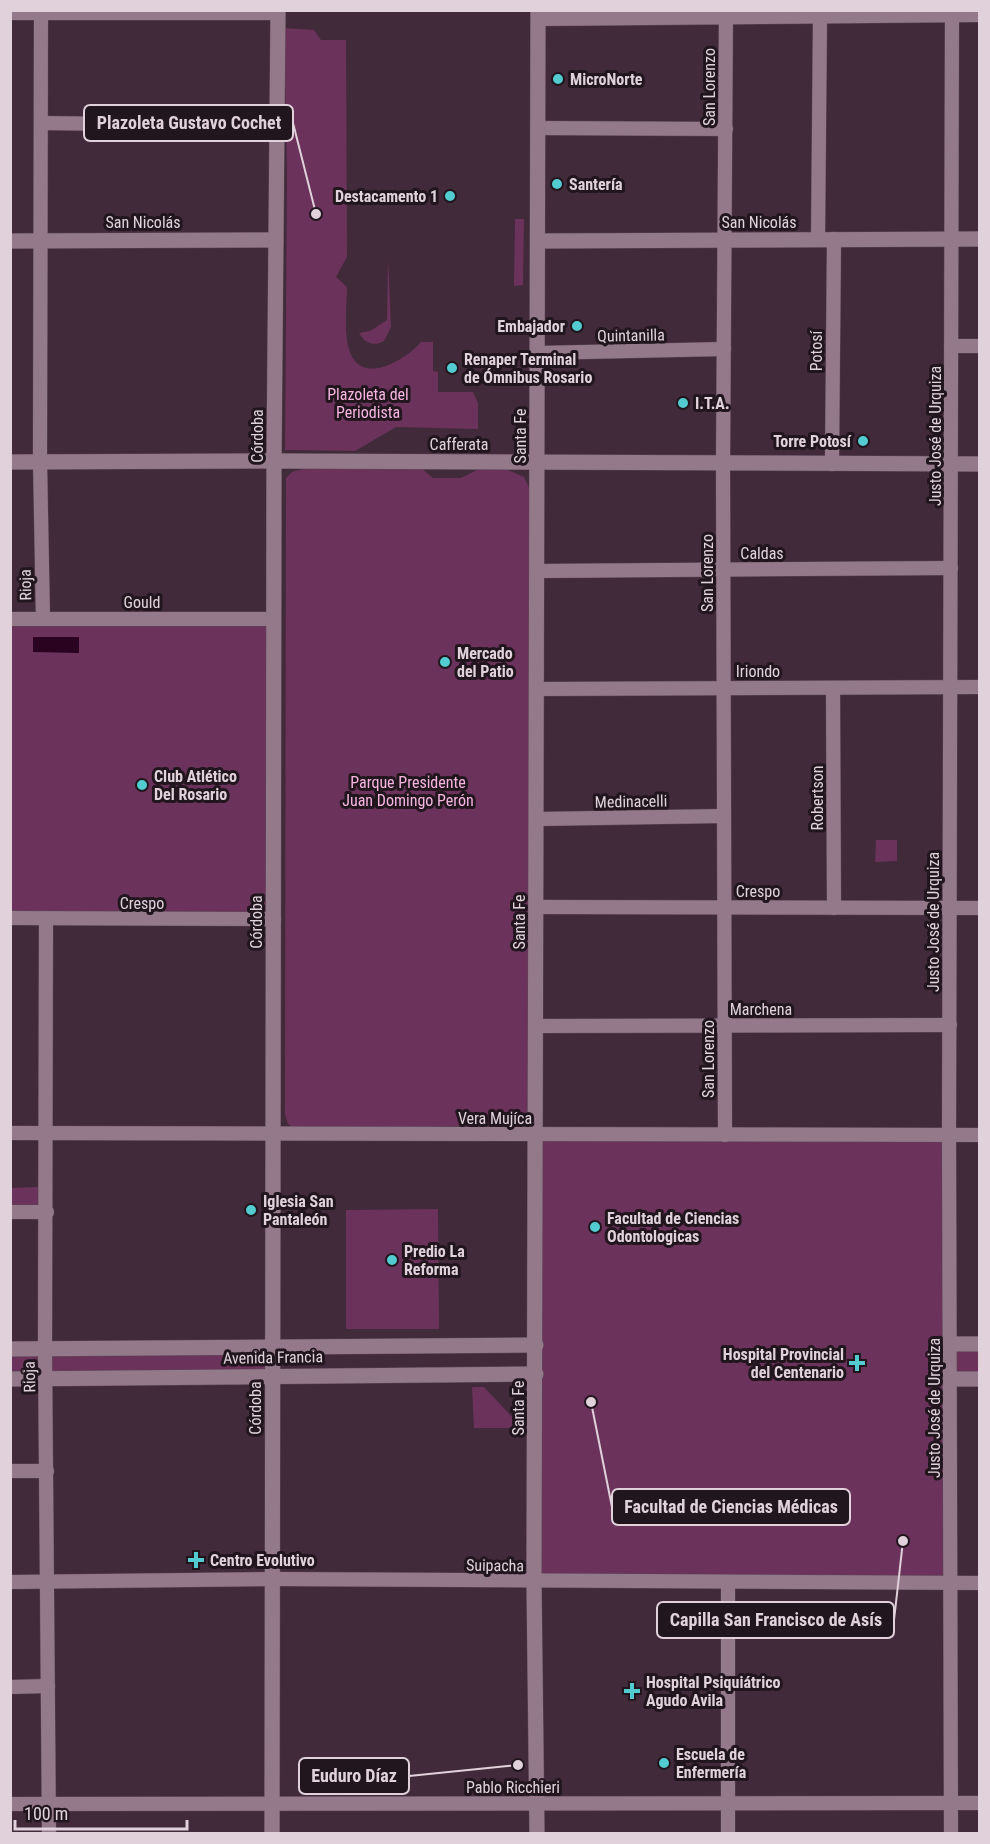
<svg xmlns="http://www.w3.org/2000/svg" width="990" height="1844" viewBox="0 0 990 1844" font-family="'Roboto Condensed',sans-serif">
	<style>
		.green { fill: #6b335b }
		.water { fill: #2a0321 }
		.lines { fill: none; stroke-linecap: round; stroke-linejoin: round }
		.street-casing { stroke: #5b4754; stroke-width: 15 }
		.secondary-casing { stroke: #5b4754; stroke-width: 16 }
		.street { stroke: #94798a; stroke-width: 14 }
		.secondary { stroke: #94798a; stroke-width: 15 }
		.poi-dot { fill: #52ccd0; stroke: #21161d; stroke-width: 2 }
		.labels { text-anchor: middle; stroke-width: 6; stroke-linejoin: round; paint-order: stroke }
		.poi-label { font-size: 16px; font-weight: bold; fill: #e0d1db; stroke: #21161d; text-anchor: start }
		.street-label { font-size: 16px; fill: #e0d1db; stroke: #21161d }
		.park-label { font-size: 16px; fill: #f7b5e2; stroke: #21161d }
		.leader { fill: none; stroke: #e0d1db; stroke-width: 2 }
		.callout-dot { fill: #e0d1db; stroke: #21161d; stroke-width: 2 }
		.callout { fill: #21161d; stroke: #e0d1db; stroke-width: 2 }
		.callout-label { font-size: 18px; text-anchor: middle; font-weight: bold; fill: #e0d1db }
	</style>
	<rect width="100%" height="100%" fill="#412a39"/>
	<g class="green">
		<path d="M284,28L314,30L321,40H346L347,257L336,277L347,287C347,315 336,379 383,367C396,363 413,352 421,342H433V371L438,372V392H473L478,403V429L396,427L355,451L285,450L287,171Z"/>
		<polygon points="515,219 524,219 523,285 514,286"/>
		<path d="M388,258L391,327L384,341C373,347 365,343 359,333L370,331L387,320Z"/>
		<polygon points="421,468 433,478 461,478 477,470 508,470 524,477 531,492 530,1114 526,1122 518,1125 295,1129 288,1124 285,1114 286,478 292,472 303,469"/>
		<polygon points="11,619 274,619 274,919 11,918"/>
		<polygon points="876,840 897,840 897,861 875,862"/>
		<polygon points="537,1134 949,1134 950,1344 980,1344 979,1379 951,1379 951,1583 534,1582"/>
		<polygon points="39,1187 39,1206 11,1206 10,1188"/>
		<polygon points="438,1209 439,1329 346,1329 346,1210"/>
		<polygon points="273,1347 273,1375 11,1379 11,1349"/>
		<polygon points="472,1387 484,1387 512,1417 514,1428 474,1428"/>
	</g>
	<polygon class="water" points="33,637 79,637 79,653 33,652"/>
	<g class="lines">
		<defs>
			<g id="street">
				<polyline points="41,10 40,461 43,618"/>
				<polyline points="10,13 278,13"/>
				<polyline points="538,19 980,15"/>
				<polyline points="41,123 277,126"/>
				<polyline points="538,128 726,129"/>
				<polyline points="818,240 820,16"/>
				<polyline points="951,346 980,346"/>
				<polyline points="538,353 724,349"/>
				<polyline points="832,464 834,239"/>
				<polyline points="538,571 951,568"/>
				<polyline points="10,619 274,619"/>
				<polyline points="833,688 834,908"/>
				<polyline points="537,689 980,687"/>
				<polyline points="537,819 724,816"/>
				<polyline points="537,907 980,908"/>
				<polyline points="10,918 274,919"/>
				<polyline points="46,919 45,1349 49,1834"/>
				<polyline points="537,1026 950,1025"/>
				<polyline points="10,1133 980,1135"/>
				<polyline points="725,1135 723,464 726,10"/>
				<polyline points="10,1212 47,1212"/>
				<polyline points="10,1471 47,1471"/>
				<polyline points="10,1582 273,1579 980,1583"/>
				<polyline points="728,1582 728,1834"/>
				<polyline points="10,1687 48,1686"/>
				<polyline points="10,1804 980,1803"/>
				<polyline points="951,1834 949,1134 952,10"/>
			</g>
			<g id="secondary">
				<polyline points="10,241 276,240"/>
				<polyline points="538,241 980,239"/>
				<polyline points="10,462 274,461 980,464"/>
				<polyline points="950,1344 980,1344"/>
				<polyline points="10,1349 536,1345"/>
				<polyline points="10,1379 536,1374"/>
				<polyline points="950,1379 980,1379"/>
				<polyline points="272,1834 274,461 278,10"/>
				<polyline points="537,1834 534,1582 538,10"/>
			</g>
		</defs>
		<use href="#street" class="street-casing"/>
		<use href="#secondary" class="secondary-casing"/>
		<use href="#street" class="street"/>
		<use href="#secondary" class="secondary"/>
	</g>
	<g class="poi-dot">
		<circle cx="558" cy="79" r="6"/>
		<circle cx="557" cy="184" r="6"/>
		<circle cx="450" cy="196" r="6"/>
		<circle cx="577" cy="326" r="6"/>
		<circle cx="452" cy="368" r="6"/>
		<circle cx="683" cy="403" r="6"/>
		<circle cx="863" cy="441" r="6"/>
		<circle cx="445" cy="662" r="6"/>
		<circle cx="142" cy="785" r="6"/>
		<circle cx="251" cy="1210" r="6"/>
		<circle cx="595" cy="1227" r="6"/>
		<circle cx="392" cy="1260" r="6"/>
		<path d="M854 1354h6v6h6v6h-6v6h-6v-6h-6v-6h6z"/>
		<path d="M193 1551h6v6h6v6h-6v6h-6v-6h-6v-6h6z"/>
		<path d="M629 1682h6v6h6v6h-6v6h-6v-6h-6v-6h6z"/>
		<circle cx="664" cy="1763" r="6"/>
	</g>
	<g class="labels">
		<g class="poi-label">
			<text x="570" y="85">MicroNorte</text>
			<text x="569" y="190">Santería</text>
			<text x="438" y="202" text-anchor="end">Destacamento 1</text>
			<text x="565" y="332" text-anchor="end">Embajador</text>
			<text x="464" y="365">Renaper Terminal<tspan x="464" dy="18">de Ómnibus Rosario</tspan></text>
			<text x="695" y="409">I.T.A.</text>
			<text x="851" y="447" text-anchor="end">Torre Potosí</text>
			<text x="457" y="659">Mercado<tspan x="457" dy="18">del Patio</tspan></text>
			<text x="154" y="782">Club Atlético<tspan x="154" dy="18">Del Rosario</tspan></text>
			<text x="263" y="1207">Iglesia San<tspan x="263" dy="18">Pantaleón</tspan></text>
			<text x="607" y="1224">Facultad de Ciencias<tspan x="607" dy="18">Odontologicas</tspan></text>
			<text x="404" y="1257">Predio La<tspan x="404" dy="18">Reforma</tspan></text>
			<text x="844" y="1360" text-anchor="end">Hospital Provincial<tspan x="844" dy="18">del Centenario</tspan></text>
			<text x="210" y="1566">Centro Evolutivo</text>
			<text x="646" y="1688">Hospital Psiquiátrico<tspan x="646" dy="18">Agudo Avila</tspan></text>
			<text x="676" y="1760">Escuela de<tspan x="676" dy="18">Enfermería</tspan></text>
		</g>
		<g class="street-label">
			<text transform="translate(709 87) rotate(-90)" y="6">San Lorenzo</text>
			<text x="143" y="228">San Nicolás</text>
			<text x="759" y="228">San Nicolás</text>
			<text transform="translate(631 335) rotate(-1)" y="6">Quintanilla</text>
			<text transform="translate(816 351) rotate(-90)" y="6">Potosí</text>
			<text transform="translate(257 436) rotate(-90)" y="6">Córdoba</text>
			<text transform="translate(520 436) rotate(-90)" y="6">Santa Fe</text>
			<text transform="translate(935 436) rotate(-90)" y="6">Justo José de Urquiza</text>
			<text x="459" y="450">Cafferata</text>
			<text x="762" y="559">Caldas</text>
			<text transform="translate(707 573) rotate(-90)" y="6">San Lorenzo</text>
			<text transform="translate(25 585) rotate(-91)" y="6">Rioja</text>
			<text x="142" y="608">Gould</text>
			<text x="758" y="677">Iriondo</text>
			<text transform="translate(817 798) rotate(-90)" y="6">Robertson</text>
			<text transform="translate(631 801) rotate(-1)" y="6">Medinacelli</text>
			<text x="758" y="897">Crespo</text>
			<text x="142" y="909">Crespo</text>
			<text transform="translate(256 922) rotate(-90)" y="6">Córdoba</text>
			<text transform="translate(519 922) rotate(-90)" y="6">Santa Fe</text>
			<text transform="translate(933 922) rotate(-90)" y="6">Justo José de Urquiza</text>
			<text x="761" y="1015">Marchena</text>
			<text transform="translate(708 1059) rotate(-90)" y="6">San Lorenzo</text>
			<text x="495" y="1124">Vera Mujíca</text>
			<text transform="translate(273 1357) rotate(-1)" y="6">Avenida Francia</text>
			<text transform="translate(29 1377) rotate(-91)" y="6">Rioja</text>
			<text transform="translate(255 1408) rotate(-90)" y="6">Córdoba</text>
			<text transform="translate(518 1408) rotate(-90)" y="6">Santa Fe</text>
			<text transform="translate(934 1408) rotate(-90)" y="6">Justo José de Urquiza</text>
			<text transform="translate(495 1565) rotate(1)" y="6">Suipacha</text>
			<text x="513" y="1793">Pablo Ricchieri</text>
		</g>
		<g class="park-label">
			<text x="368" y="400">Plazoleta del<tspan x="368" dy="18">Periodista</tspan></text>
			<text x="408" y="788">Parque Presidente<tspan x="408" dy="18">Juan Domingo Perón</tspan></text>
		</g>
	</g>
	<path class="leader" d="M316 214L293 123M591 1402L612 1507M903 1541L894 1620M518 1765L409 1776"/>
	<g class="callout-dot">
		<circle cx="316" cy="214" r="6"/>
		<circle cx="591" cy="1402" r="6"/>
		<circle cx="903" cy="1541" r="6"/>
		<circle cx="518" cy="1765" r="6"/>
	</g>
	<g class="callout">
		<rect x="84" y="105" width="209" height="36" rx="6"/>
		<rect x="612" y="1489" width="238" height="36" rx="6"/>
		<rect x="657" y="1602" width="237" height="36" rx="6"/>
		<rect x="299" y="1758" width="110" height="36" rx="6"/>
	</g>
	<g class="callout-label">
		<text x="189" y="129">Plazoleta Gustavo Cochet</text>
		<text x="731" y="1513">Facultad de Ciencias Médicas</text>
		<text x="776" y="1626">Capilla San Francisco de Asís</text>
		<text x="354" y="1782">Euduro Díaz</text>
	</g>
	<rect width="990" height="1844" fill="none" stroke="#e0d1db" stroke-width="24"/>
	<path d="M15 1820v9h172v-9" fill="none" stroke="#e0d1db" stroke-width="3"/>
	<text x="24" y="1820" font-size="18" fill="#e0d1db" stroke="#21161d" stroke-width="4.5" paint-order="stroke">100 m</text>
</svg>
